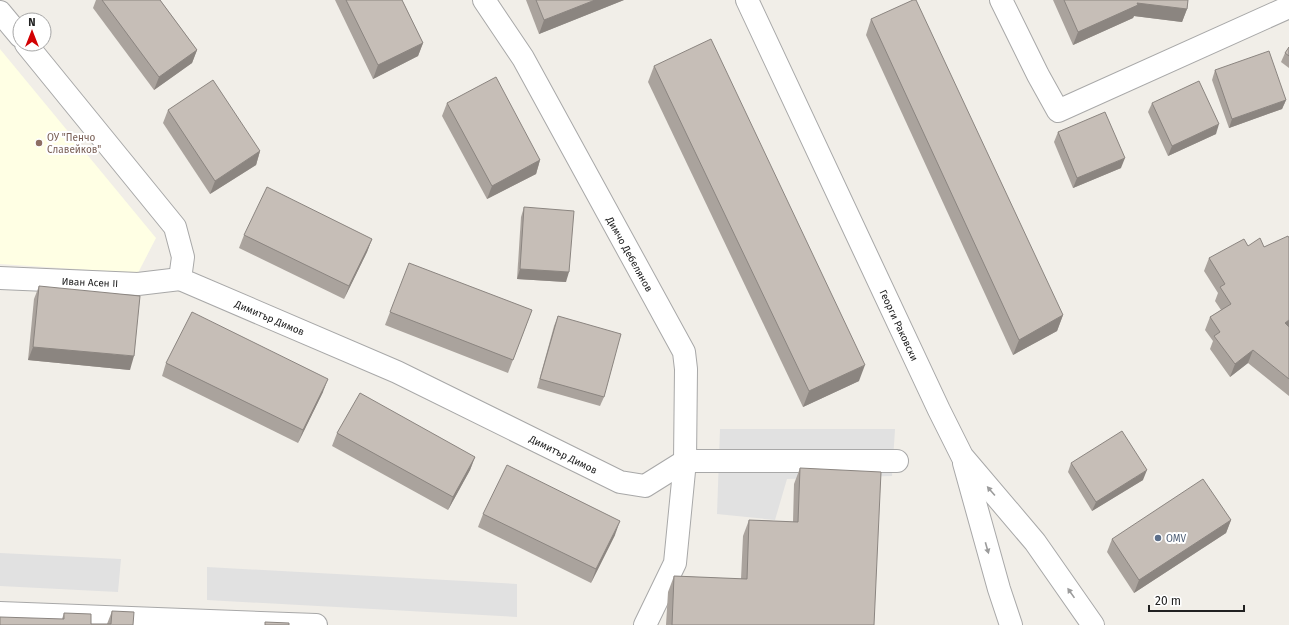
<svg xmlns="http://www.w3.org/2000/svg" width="1289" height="625" viewBox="0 0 1289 625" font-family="'Fira Sans',sans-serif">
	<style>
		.education { fill: #ffffe4 }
		.parking { fill: #e1e1e1 }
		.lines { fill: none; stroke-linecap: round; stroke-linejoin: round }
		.minor-casing { stroke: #a8a8a8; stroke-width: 24 }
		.tertiary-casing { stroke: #a8a8a8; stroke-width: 24 }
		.minor { stroke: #fff; stroke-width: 22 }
		.tertiary { stroke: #fff; stroke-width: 22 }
		.wall { fill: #aaa39d }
		.shaded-wall { fill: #8b8580 }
		.building { fill: #c6beb7; stroke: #8b8580 }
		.oneway { fill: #9b9b9b }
		.education-dot { fill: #8d6e63; stroke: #fff; stroke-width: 1.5 }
		.service-dot { fill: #5c6f8a; stroke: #fff; stroke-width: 1.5 }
		.labels { text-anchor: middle; stroke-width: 4; stroke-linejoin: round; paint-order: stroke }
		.education-label { font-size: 10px; fill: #785e54; stroke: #fff; text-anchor: start }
		.street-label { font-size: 10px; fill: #212121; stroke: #fff }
		.service-label { font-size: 10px; fill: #4e5e75; stroke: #fff; text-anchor: start }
	</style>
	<rect width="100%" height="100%" fill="#f1eee8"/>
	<polygon class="education" points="0,49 156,238 138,273 0,264"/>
	<g class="parking">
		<polygon points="720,429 895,429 892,476 787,479 775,520 717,514"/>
		<polygon points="0,553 121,559 118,592 0,586"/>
		<polygon points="207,567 517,584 517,617 207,600"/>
	</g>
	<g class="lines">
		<defs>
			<g id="minor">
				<polyline points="1001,0 1038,75 1058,111 1289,7"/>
				<polyline points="0,12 20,36"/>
				<path id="s1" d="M26,44L175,227L183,257L180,279L397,372L620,482L645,486L685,461L686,369L684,352L523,58L484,0"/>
				<path id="s2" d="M0,278L138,284L180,279"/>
				<polyline points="0,613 316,625"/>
				<polyline points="645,625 675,563 685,461 897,461"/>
			</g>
			<g id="tertiary">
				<path id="s3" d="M747,0L939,410L962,456L1035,542L1093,625"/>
				<polyline points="964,463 999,589 1011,625"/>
			</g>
		</defs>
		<use href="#minor" class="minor-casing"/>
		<use href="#tertiary" class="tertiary-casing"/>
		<use href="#minor" class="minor"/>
		<use href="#tertiary" class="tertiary"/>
	</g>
	<g class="wall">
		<polygon points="96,0 160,0 197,50 192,63 154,90 93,8"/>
		<polygon points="335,0 402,0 423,43 418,56 373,79"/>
		<polygon points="526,0 624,0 539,34"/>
		<polygon points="1053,0 1188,0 1187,9 1182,22 1134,16 1133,18 1073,45"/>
		<polygon points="871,19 1063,315 1057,331 1013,355 866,35"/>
		<polygon points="1289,47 1289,68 1281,62 1285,53"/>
		<polygon points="654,66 859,381 803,407 648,82"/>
		<polygon points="1215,70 1286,100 1282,109 1229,128 1212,80"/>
		<polygon points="447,103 540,160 536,174 487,199 442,116"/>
		<polygon points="1152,103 1216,134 1168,156 1148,112"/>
		<polygon points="168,110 260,151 256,165 210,194 163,123"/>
		<polygon points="1058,132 1121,168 1073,188 1054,142"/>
		<polygon points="524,207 566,282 517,279 521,217"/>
		<polygon points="244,235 372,239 367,252 344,299 239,248"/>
		<polygon points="1289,238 1289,396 1248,363 1230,377 1210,349 1213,341 1205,330 1210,317 1221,310 1215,301 1218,293 1204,271 1209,258 1248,246 1264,247"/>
		<polygon points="39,286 130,370 28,360 34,299"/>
		<polygon points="532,310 508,373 385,325 390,312"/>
		<polygon points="558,316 604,397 600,406 537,388 554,326"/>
		<polygon points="166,363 323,392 298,443 162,376"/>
		<polygon points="337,433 475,457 470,470 448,510 332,446"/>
		<polygon points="1071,463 1143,480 1092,511 1068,472"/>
		<polygon points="800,468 874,625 666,625 668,592 674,576 741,579 743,536 749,520 793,522 794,484"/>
		<polygon points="483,514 615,535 591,583 478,527"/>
		<polygon points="1231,520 1226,533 1134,593 1107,552 1112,539"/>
		<polygon points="112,611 133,625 0,625 62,619 64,613 91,624 107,624"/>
	</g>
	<g class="shaded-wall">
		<polygon points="595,0 624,0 539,34 544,20"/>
		<polygon points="1137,3 1187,9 1182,22 1134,16 1133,18 1073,45 1078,32"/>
		<polygon points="423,43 418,56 373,79 378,65"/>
		<polygon points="197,50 192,63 154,90 159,77"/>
		<polygon points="1286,100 1282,109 1229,128 1232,119"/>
		<polygon points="1219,124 1216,134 1168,156 1172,146"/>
		<polygon points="260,151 256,165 210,194 215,181"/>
		<polygon points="1125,158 1121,168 1073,188 1077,178"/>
		<polygon points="540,160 536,174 487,199 492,186"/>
		<polygon points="372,239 367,252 344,299 349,286"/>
		<polygon points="520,269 569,272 566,282 517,279"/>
		<polygon points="1063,315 1057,331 1013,355 1019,340"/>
		<polygon points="1289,320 1289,330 1285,323"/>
		<polygon points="33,347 134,356 130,370 28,360"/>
		<polygon points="1253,350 1248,363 1230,377 1235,364"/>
		<polygon points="865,365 859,381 803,407 809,391"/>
		<polygon points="328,379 323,392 298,443 303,430"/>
		<polygon points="475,457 470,470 448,510 453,497"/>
		<polygon points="1147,470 1143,480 1092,511 1096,502"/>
		<polygon points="1231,520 1226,533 1134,593 1139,580"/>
		<polygon points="620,521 615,535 591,583 596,569"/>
	</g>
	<g class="building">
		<polygon points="102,0 160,0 197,50 159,77"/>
		<polygon points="346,0 402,0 423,43 378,65"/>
		<polygon points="536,0 595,0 544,20"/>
		<polygon points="913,0 916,0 1063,315 1019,340 871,19"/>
		<polygon points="1064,0 1188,0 1187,9 1137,3 1138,5 1078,32"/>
		<polygon points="711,39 865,365 809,391 654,66"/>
		<polygon points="1289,47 1289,56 1285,53"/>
		<polygon points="1269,51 1286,100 1232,119 1215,70"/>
		<polygon points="496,77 540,160 492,186 447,103"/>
		<polygon points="213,80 260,151 215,181 168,110"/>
		<polygon points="1199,81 1219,124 1172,146 1152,103"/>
		<polygon points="1105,112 1125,158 1077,178 1058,132"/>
		<polygon points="267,187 372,239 349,286 244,235"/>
		<polygon points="524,207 574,211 569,272 520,269"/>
		<polygon points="1288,236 1289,238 1289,320 1285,323 1289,327 1289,379 1253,350 1235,364 1214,336 1220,332 1210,317 1231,304 1220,287 1225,284 1209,258 1244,239 1248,246 1260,238 1264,247"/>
		<polygon points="409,263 532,310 513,360 390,312"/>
		<polygon points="39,286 140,296 134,356 33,347"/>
		<polygon points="192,312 328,379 303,430 166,363"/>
		<polygon points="558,316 621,334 604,397 540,379"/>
		<polygon points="360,393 475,457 453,497 337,433"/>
		<polygon points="1122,431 1147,470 1096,502 1071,463"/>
		<polygon points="507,465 620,521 596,569 483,514"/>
		<polygon points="800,468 881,472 874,625 672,625 674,576 747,579 749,520 798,522"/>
		<polygon points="1203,479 1231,520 1139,580 1112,539"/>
		<polygon points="112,611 134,612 133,625 0,625 0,617 64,619 64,613 91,614 91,624 111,624"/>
		<polygon points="265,622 289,623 289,625 265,625"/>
	</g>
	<defs><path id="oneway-solid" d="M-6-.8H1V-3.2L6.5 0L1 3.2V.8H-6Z"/></defs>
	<g class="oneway">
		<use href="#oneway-solid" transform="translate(991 491) rotate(-131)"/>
		<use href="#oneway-solid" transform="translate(987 548) rotate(74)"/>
		<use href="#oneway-solid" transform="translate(1071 593) rotate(-125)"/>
	</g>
	<circle class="education-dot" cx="39" cy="143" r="4"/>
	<circle class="service-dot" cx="1158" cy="538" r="4"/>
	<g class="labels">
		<g class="education-label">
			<text x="47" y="141">ОУ "Пенчо<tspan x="47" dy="12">Славейков"</tspan></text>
		</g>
		<g class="street-label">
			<text transform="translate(630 254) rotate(61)" y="4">Димчо Дебелянов</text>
			<text dy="4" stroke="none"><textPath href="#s2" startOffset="90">Иван Асен II</textPath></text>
			<text dy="4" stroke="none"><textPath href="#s1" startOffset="387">Димитър Димов</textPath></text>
			<text dy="4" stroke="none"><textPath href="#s3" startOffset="359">Георги Раковски</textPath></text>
			<text dy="4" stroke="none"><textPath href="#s1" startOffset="711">Димитър Димов</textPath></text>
		</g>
		<g class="service-label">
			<text x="1166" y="542">OMV</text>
		</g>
	</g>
	<g transform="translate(32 32)"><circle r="19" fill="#ffffff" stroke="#a6a6a6"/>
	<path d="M0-3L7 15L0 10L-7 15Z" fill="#d20103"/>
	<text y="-6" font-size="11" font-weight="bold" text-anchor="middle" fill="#212121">N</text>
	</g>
	<path d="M1149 605v6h95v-6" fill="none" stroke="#212121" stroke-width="2"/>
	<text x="1155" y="605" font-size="12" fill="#212121" stroke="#ffffff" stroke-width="3" paint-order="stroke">20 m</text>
</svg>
